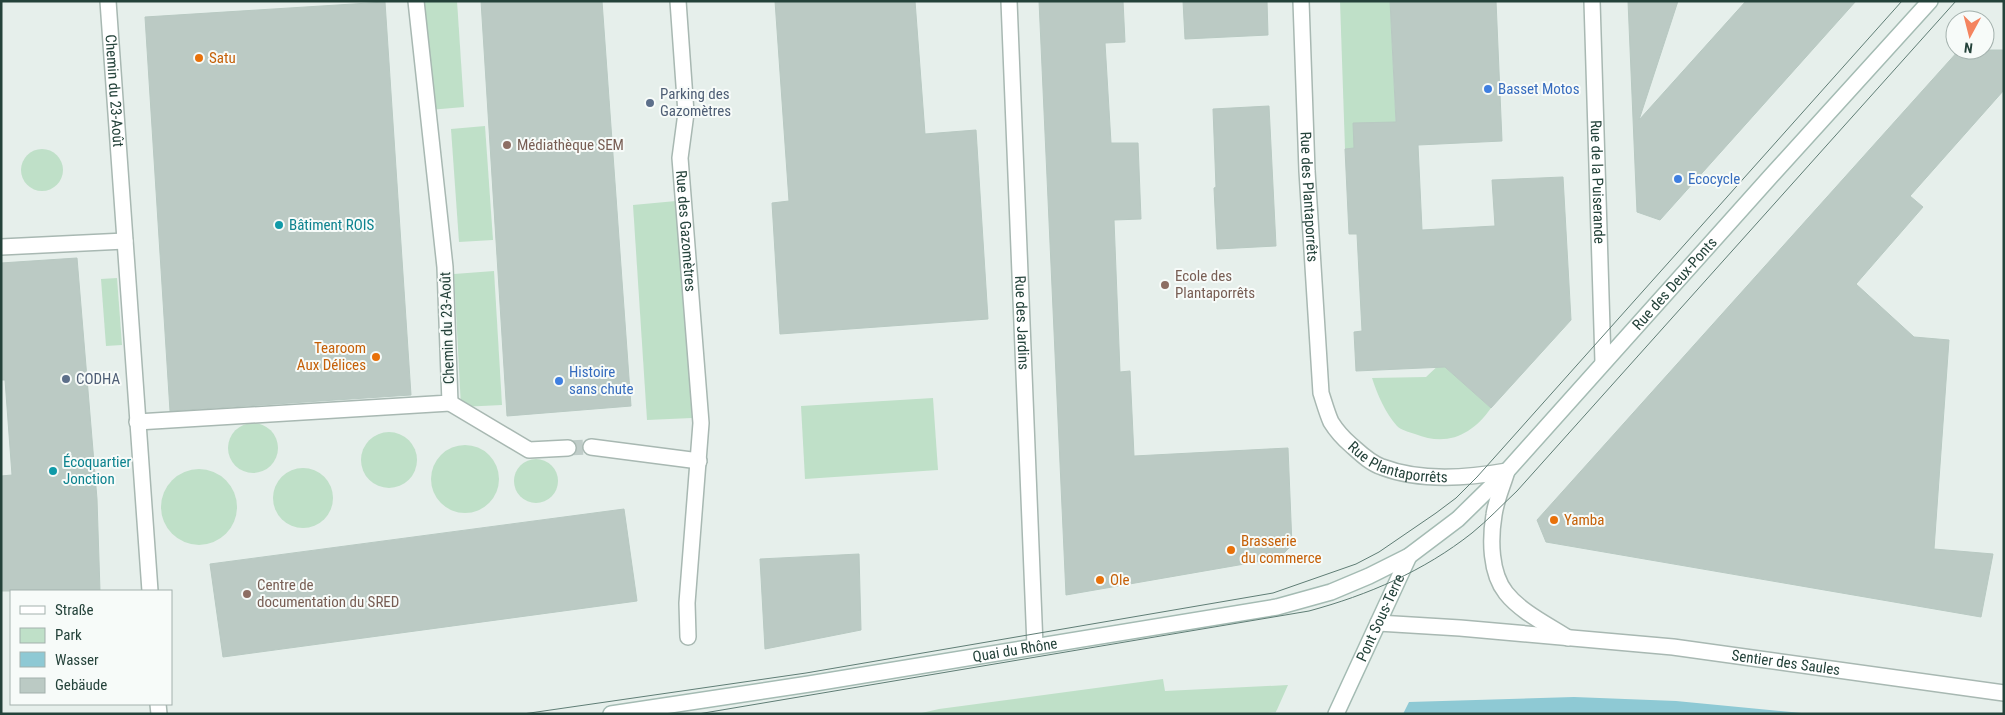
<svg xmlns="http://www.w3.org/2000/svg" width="2005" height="715" viewBox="0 0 2005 715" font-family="'Roboto Condensed',sans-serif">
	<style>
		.green { fill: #bfe0c8 }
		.water { fill: #8ec9d4 }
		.pier { fill: #e6efeb }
		.building { fill: #bbcac4; stroke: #b8c9c2 }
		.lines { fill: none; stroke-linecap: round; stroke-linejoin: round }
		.street-tunnel { stroke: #bfccc8; stroke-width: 15; stroke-dasharray: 15 8; stroke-linecap: butt }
		.street-casing { stroke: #a8b8b2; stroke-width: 18 }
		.secondary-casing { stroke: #a4bbb3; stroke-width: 18 }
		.street { stroke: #fff; stroke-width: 15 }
		.secondary { stroke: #fff; stroke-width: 15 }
		.tram { stroke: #5f7d75; stroke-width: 1 }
		.food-dot { fill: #e8710a; stroke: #f7fbf9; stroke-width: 2 }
		.shop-dot { fill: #3f7fe0; stroke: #f7fbf9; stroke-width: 2 }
		.service-dot { fill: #5c6f8a; stroke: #f7fbf9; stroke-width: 2 }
		.education-dot { fill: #8d6e63; stroke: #f7fbf9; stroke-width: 2 }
		.culture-dot { fill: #0f9aa8; stroke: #f7fbf9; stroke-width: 2 }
		.labels { text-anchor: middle; stroke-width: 4; stroke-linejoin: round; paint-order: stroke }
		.food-label { font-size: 15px; fill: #c56008; stroke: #f7fbf9; text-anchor: start }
		.shop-label { font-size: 15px; fill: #366cbe; stroke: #f7fbf9; text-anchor: start }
		.street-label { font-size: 15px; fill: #24423a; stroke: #f7fbf9 }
		.service-label { font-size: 15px; fill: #4e5e75; stroke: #f7fbf9; text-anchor: start }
		.education-label { font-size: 15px; fill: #785e54; stroke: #f7fbf9; text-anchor: start }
		.culture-label { font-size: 15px; fill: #0d838f; stroke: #f7fbf9; text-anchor: start }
	</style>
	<rect width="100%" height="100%" fill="#e6efeb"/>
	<g class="green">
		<polygon points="422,1 457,1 464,107 429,110"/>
		<polygon points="1340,1 1390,1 1397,146 1345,149"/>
		<polygon points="485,126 493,240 459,242 451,129"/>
		<circle cx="42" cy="170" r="21"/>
		<polygon points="676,201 692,418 647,420 633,205"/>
		<polygon points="494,271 502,405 461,407 454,274"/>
		<polygon points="117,278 122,345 106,346 101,279"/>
		<path d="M1441,363L1491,408C1472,435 1447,447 1415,434C1409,432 1401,430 1397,426C1385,412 1378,396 1372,378L1426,377Z"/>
		<polygon points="933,398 938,470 805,479 801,406"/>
		<circle cx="253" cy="448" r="25"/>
		<circle cx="389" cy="460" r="28"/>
		<circle cx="465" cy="479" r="34"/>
		<circle cx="536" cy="481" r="22"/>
		<circle cx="303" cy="498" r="30"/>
		<circle cx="199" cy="507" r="38"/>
		<polygon points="1163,679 1165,691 1288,685 1276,712 1260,714 917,714 939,709"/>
	</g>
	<polygon class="water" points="1574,697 1676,701 1812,714 1260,714 1409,702"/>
	<polygon class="pier" points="1410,700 1403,714 1275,714 1277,710"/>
	<g class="building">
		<polygon points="481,1 602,1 631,406 507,416"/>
		<polygon points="775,1 915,1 925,134 976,130 988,319 780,334 772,203 789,201"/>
		<polygon points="1039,1 1123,1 1125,42 1105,43 1111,143 1138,143 1141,219 1114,220 1120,372 1130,371 1134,456 1288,448 1292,545 1279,558 1066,595"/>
		<polygon points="1183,1 1267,1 1268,35 1185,39"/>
		<polygon points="1390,1 1496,1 1502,141 1418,145 1422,230 1495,226 1492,180 1563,177 1571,320 1491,408 1445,367 1356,371 1354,332 1362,331 1357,234 1349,234 1345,149 1354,148 1353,123 1396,122"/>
		<polygon points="1628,1 1678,1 1639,120 1746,1 1856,1 1660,220 1637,212"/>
		<polygon points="385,2 411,395 170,411 145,17"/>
		<polygon points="1959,50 2004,50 2004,90 1910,196 1923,207 1856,284 1914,337 1949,340 1934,549 1993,554 1981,617 1546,542 1537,520"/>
		<polygon points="1269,106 1276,246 1217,249 1214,188 1216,187 1213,109"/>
		<polygon points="77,258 97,499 100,591 1,591 1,476 12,475 5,380 1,380 1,263"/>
		<polygon points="624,509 637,601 223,657 210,564"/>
		<polygon points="859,554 861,630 765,649 760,559"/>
	</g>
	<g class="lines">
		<polyline class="street-tunnel" points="568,448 591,447"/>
		<defs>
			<g id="street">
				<path id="s1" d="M108,1L150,591"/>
				<path id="s2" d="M678,1L686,113L680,158L701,423L687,603L688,637"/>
				<path id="s3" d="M1009,1L1035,646"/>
				<path id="s4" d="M1301,1L1307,171L1321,393C1324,402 1327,413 1331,422C1336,430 1344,439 1351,445C1360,453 1370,463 1382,467C1421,482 1468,478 1507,471C1503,485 1496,500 1494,515C1490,539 1490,573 1506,593C1521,612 1548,625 1568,638"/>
				<path id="s5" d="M1592,1L1603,362"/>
				<polyline points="1,247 125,241"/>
				<polyline points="450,403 529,450 568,448"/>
				<polyline points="137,422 450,403 445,267 416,1"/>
				<polyline points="591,447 699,461"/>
				<path id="s6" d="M1378,623L1460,628L1673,647L2004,693"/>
				<polyline points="158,704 159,714"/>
			</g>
			<g id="secondary">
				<path id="s7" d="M611,714L809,684L1277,607L1331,592L1369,576L1409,556L1458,519L1507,471L1771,176L1930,1"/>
				<path id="s8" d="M1336,714L1409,556"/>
			</g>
		</defs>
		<use href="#street" class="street-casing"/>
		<use href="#secondary" class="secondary-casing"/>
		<use href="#street" class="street"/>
		<use href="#secondary" class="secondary"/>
		<g class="tram">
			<polyline points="523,714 806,673 1273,593 1356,564 1379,552 1436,513 1456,498 1477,477 1902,1"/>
			<path d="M698,714L1309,611C1368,595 1424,571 1472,533C1488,520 1502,505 1517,491L1956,1"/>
		</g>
	</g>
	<g class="food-dot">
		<circle cx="199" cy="58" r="5"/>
		<circle cx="376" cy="357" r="5"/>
		<circle cx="1554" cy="520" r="5"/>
		<circle cx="1231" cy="550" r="5"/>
		<circle cx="1100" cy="580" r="5"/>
	</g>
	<g class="shop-dot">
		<circle cx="1488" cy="89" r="5"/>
		<circle cx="1678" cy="179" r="5"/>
		<circle cx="559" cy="381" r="5"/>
	</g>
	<g class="service-dot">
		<circle cx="650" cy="103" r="5"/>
		<circle cx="66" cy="379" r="5"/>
	</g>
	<g class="education-dot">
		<circle cx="507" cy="145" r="5"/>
		<circle cx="1165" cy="285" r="5"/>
		<circle cx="247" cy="594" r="5"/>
	</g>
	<g class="culture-dot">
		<circle cx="279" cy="225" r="5"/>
		<circle cx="53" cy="471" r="5"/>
	</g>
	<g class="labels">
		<g class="food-label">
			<text x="209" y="63">Satu</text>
			<text x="366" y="353" text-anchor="end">Tearoom<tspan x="366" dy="17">Aux Délices</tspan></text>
			<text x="1564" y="525">Yamba</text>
			<text x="1241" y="546">Brasserie<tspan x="1241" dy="17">du commerce</tspan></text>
			<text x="1110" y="585">Ole</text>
		</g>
		<g class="shop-label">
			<text x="1498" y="94">Basset Motos</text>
			<text x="1688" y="184">Ecocycle</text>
			<text x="569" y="377">Histoire<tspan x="569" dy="17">sans chute</tspan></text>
		</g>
		<g class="street-label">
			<text dy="5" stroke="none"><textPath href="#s1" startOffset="90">Chemin du 23-Août</textPath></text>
			<text dy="5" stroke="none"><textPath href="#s5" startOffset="181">Rue de la Puiserande</textPath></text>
			<text dy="5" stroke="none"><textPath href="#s4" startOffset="196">Rue des Plantaporrêts</textPath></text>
			<text dy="5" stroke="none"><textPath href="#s2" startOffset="231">Rue des Gazomètres</textPath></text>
			<text dy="5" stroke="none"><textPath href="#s7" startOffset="1198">Rue des Deux-Ponts</textPath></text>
			<text dy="5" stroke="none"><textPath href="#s3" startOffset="322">Rue des Jardins</textPath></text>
			<text transform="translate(447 328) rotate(-92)" y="5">Chemin du 23-Août</text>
			<text dy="5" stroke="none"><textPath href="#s4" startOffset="506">Rue Plantaporrêts</textPath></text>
			<text dy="5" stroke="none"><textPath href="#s8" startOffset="106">Pont Sous-Terre</textPath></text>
			<text dy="5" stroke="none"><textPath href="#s7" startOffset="409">Quai du Rhône</textPath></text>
			<text dy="5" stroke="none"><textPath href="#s6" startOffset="410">Sentier des Saules</textPath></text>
		</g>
		<g class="service-label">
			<text x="660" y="99">Parking des<tspan x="660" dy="17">Gazomètres</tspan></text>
			<text x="76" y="384">CODHA</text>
		</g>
		<g class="education-label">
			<text x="517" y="150">Médiathèque SEM</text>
			<text x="1175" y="281">Ecole des<tspan x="1175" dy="17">Plantaporrêts</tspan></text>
			<text x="257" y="590">Centre de<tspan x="257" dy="17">documentation du SRED</tspan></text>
		</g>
		<g class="culture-label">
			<text x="289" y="230">Bâtiment ROIS</text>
			<text x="63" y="467">Écoquartier<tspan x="63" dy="17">Jonction</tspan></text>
		</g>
	</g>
	<rect width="2005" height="715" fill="none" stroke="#24423a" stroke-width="5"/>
	<rect x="10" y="590" width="162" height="115" fill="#f7fbf9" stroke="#a3b1ad"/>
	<rect x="20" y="606" width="25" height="8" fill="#ffffff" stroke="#a3b1ad"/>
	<text x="55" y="615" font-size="15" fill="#24423a">Straße</text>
	<rect x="20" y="628" width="25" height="15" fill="#bfe0c8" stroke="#a3b1ad"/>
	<text x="55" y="640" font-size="15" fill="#24423a">Park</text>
	<rect x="20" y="652" width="25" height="15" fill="#8ec9d4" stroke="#a3b1ad"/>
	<text x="55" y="665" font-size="15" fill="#24423a">Wasser</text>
	<rect x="20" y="678" width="25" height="15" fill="#bbcac4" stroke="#a3b1ad"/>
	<text x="55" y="690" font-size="15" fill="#24423a">Gebäude</text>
	<g transform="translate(1970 35) rotate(187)"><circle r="24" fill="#f7fbf9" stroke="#a3b1ad"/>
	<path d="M0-4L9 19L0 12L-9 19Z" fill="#f4845f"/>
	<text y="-8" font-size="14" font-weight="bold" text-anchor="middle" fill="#24423a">N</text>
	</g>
</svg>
